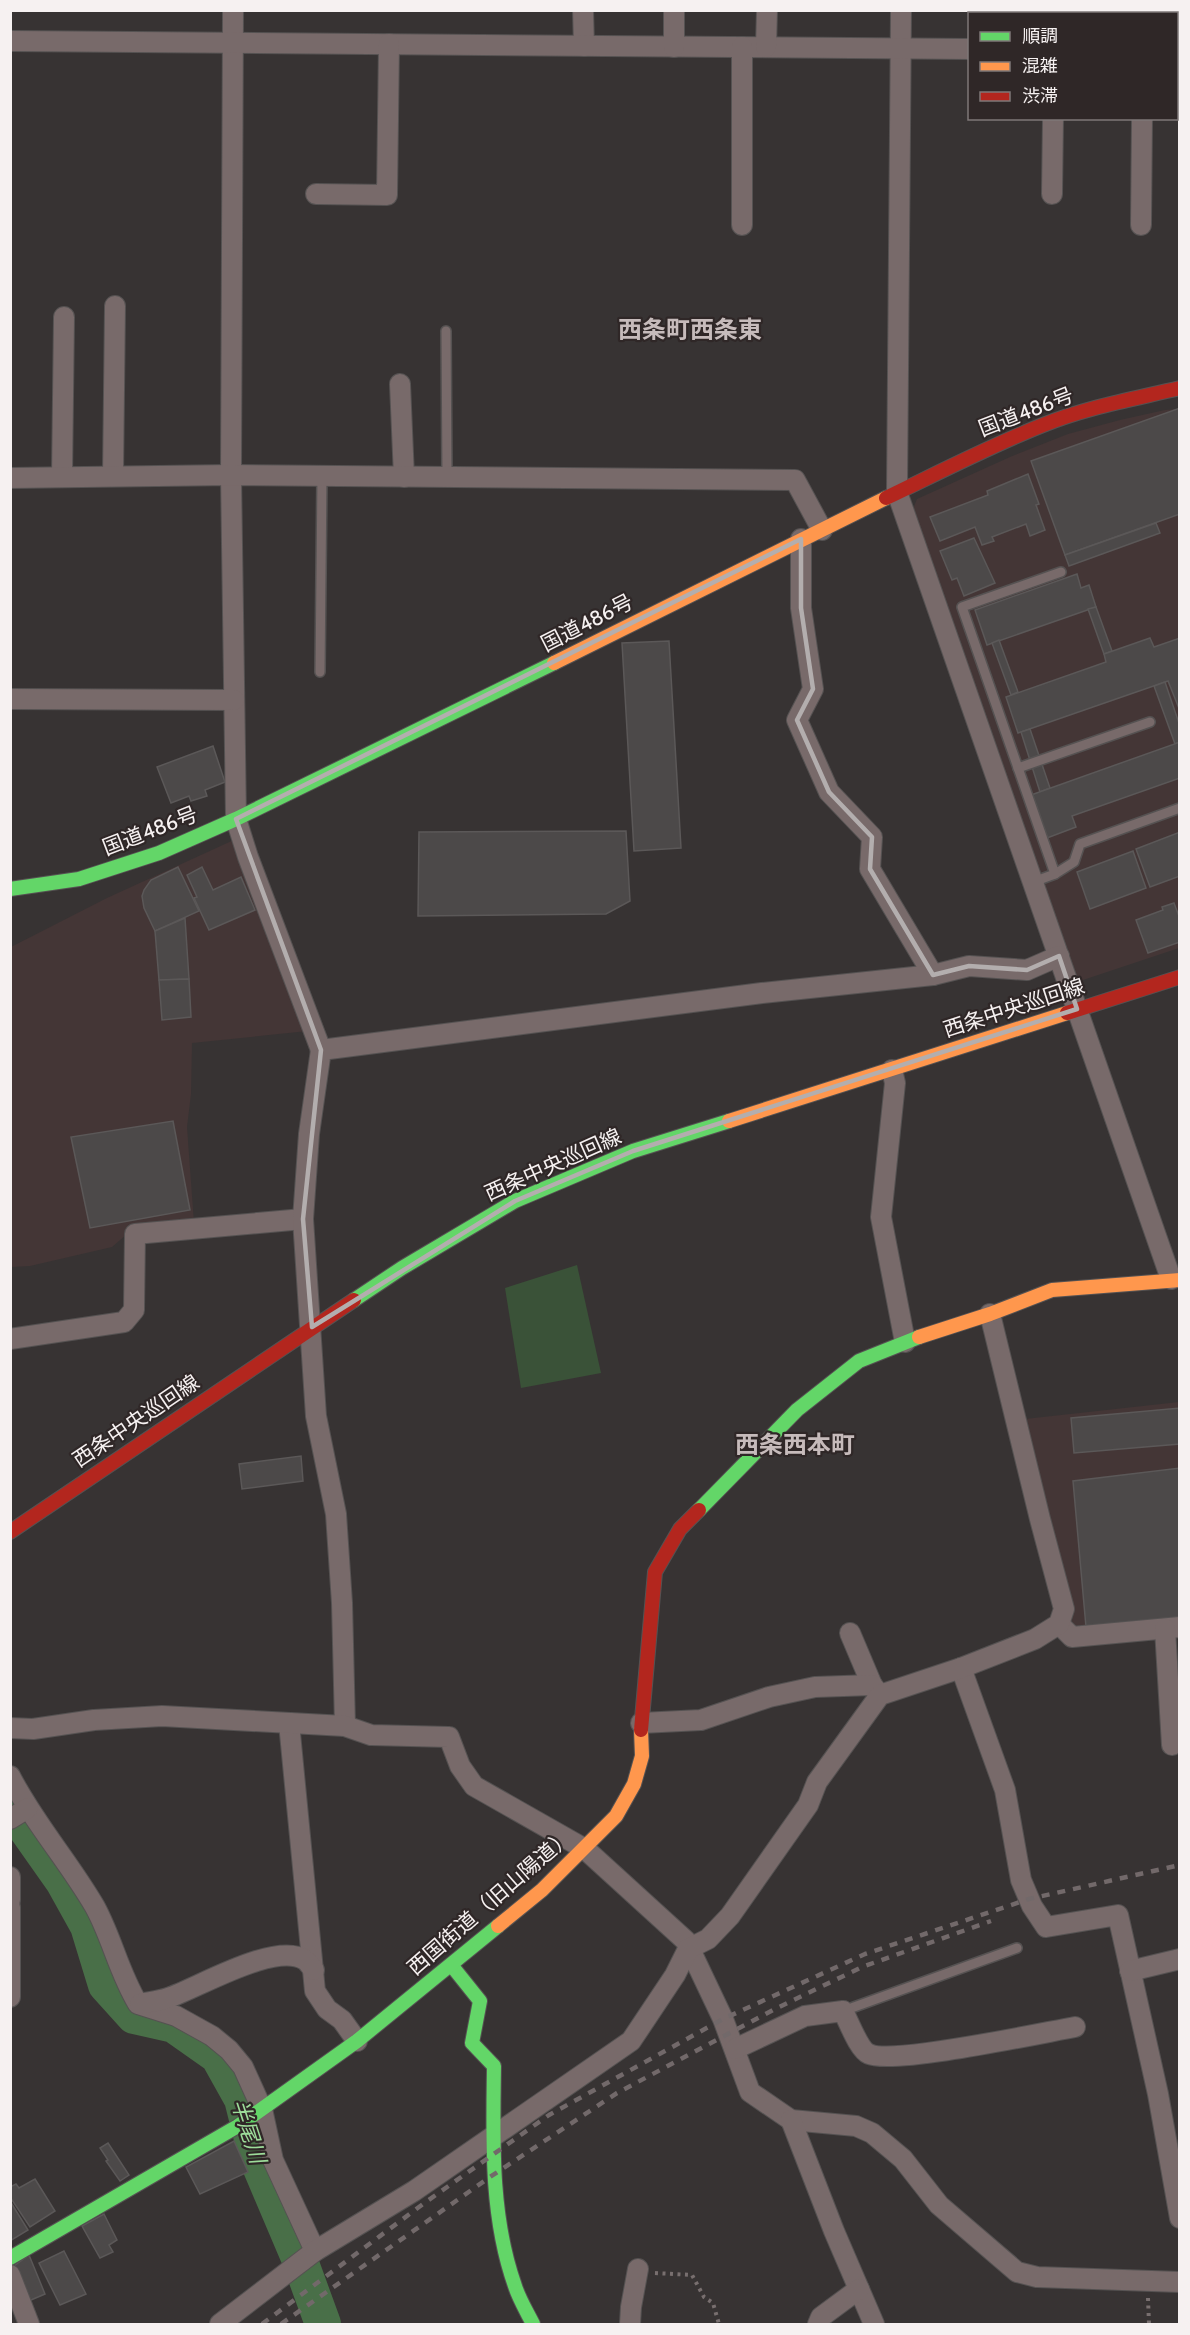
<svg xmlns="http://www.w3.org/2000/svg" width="1190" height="2335" viewBox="0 0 1190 2335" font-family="Cabin,'Noto Sans JP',sans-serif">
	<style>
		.built { fill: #443636 }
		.green { fill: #3a5238 }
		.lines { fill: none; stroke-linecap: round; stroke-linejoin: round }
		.river { stroke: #496f48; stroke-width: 36 }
		.building { fill: #4c4949; stroke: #5b5858; stroke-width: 1.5 }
		.lane-casing { stroke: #555252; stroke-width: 12 }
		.street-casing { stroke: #555252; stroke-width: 22 }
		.fast-casing { stroke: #555252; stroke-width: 16 }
		.slow-casing { stroke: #555252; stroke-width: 16 }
		.jam-casing { stroke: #555252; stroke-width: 16 }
		.path { stroke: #786f6f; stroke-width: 4; stroke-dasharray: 3 4.5; stroke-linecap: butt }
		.lane { stroke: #786a6a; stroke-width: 9 }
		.street { stroke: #786a6a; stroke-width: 20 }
		.fast { stroke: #63d668; stroke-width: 14 }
		.slow { stroke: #ff974d; stroke-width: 14 }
		.jam { stroke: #b3261e; stroke-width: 14 }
		.rail { stroke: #72696a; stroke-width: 4.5; stroke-dasharray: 8 8; stroke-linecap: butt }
		.marked { fill: none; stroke: #b3aeae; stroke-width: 4.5; stroke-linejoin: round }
		.labels { text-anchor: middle; stroke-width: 4.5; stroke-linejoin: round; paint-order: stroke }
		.street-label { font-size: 21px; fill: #f6f1f1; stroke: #2f2727 }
		.water-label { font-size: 22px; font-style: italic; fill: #9ddc9a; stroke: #2f2727 }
		.quarter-label { font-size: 24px; font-weight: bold; fill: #c6bbbb; stroke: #2f2727 }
	</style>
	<rect width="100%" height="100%" fill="#373333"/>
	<g class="built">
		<polygon points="1179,409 1179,948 1077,982 911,514 917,499 1010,457 1068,434 1120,420 1165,410"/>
		<polygon points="236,839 308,1031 192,1043 191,1094 187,1127 194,1223 127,1234 112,1247 30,1266 11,1267 11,947 107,898"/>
		<polygon points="1179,1402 1179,1615 1072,1627 1025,1419"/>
	</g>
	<polygon class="green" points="577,1265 601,1373 521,1388 505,1288"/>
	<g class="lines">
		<polyline class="river" points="10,1806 63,1881 88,1926 106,1985 134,2016 174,2025 218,2056 242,2099 257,2159 299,2258 323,2324"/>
	</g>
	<g class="building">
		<polygon points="1180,408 1180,514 1065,555 1031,461"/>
		<polygon points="1028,474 1039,504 1036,505 1045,530 1030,536 1026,524 992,537 994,541 982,545 975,527 940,541 930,517 988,495 987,491"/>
		<polygon points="1156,523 1160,533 1069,566 1065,555"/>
		<polygon points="974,538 995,583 964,596 957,578 952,580 940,551"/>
		<polygon points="1077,574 1081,588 1089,585 1096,607 987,645 975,610"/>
		<polygon points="1096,607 1112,651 1104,654 1088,609"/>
		<polygon points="1150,638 1154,647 1180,638 1180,711 1168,681 1018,733 1006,697 1106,662 1104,654"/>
		<polygon points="999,640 1018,692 1011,695 992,643"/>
		<polygon points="669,641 681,848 634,851 622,643"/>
		<polygon points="1165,682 1180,726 1180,742 1175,744 1154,686"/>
		<polygon points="1030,729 1050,788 1040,792 1021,732"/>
		<polygon points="1180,742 1180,778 1072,816 1076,827 1047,838 1031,795"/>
		<polygon points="213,746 225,782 205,790 207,796 191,801 189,796 171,803 157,767"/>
		<polygon points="626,831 630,901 606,914 418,916 419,832"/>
		<polygon points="1180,832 1180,876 1150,887 1136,849"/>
		<polygon points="1133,851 1146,888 1090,909 1077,872"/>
		<polygon points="178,867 199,911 155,931 144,908 142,896 144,890 151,880"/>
		<polygon points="202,867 213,890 241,877 255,910 209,930 194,898 197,897 187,875"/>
		<polygon points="1174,903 1180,919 1180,942 1148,953 1136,920 1163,910 1162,907"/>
		<polygon points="185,918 189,979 159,980 155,931"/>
		<polygon points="189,979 191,1017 162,1020 159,980"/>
		<polygon points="173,1121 190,1210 90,1228 71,1137"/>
		<polygon points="1180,1408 1180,1444 1074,1453 1071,1418"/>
		<polygon points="301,1456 303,1481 242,1489 239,1464"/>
		<polygon points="1180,1468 1180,1617 1086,1627 1073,1481"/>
		<polygon points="234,2141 248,2172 200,2194 186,2167"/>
		<polygon points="108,2143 129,2175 120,2181 106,2161 108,2160 100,2148"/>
		<polygon points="35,2179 55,2211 30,2227 10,2197 10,2187 16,2184 19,2188"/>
		<polygon points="10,2201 28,2230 10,2241"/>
		<polygon points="104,2214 117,2240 109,2245 113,2252 100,2258 82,2226"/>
		<polygon points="64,2251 86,2294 60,2305 39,2263"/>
		<polygon points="29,2255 45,2294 24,2303 10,2269"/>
	</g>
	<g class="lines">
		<defs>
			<g id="lane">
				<polyline points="446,331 447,477"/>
				<polyline points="320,672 322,476"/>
				<polyline points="1018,768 1150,722"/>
				<polyline points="1055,874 1074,862 1080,844 1180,808"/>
				<polyline points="1033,882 1055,874 962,607 1061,572"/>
				<polyline points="843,2011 1017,1948"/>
			</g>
			<g id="street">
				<polyline points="233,10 231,475 236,819 248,857 321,1050"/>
				<polyline points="583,10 584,46"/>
				<polyline points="901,10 897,492 1171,1279"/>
				<polyline points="1131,14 1131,10"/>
				<polyline points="10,41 970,49"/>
				<polyline points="674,47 674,10"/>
				<polyline points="766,47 767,10"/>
				<polyline points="1176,51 1180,51"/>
				<polyline points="316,194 387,195 389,44"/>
				<polyline points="1052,194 1053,118"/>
				<polyline points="742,225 742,47"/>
				<polyline points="1141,225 1142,118"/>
				<polyline points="400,384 404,477"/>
				<polyline points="113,476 115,306"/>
				<polyline points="62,477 64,317"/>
				<polyline points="10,478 231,475 795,480 822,530"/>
				<polyline points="801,539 801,608 813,689 797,720 829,792 872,837 870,869 933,975"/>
				<polyline points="10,699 234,700"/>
				<polyline points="892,1070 895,1083 881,1217 905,1342"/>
				<polyline points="10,1339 124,1322 134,1310 135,1234 303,1219"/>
				<polyline points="1059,1624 1072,1637 1180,1627"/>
				<polyline points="1165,1629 1172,1745"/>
				<polyline points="850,1633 872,1685"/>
				<polyline points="961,1668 1005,1790 1021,1880 1032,1906 1046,1927 1118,1915 1158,2094 1180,2218"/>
				<polyline points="289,1723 315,1991 327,2009 342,2020 357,2041"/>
				<polyline points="641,1723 701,1720 769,1697 815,1687 872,1685 880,1695"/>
				<polyline points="345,1726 342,1603 336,1514 316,1416 303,1219 309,1134 321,1050 762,993 933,975 969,966 1027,970 1059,956"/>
				<polyline points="10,1728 33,1729 94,1720 162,1716 345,1726 371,1735 449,1737 460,1766 474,1786 585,1849 686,1941 723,2019 750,2092 791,2120 856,2126 872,2133 903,2159 939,2205 1017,2272 1037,2277 1180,2282"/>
				<path d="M10,1776C34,1823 69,1862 95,1907C112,1938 119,1973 138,2004L176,2016L212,2036L229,2050L243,2067L262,2109L273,2160L315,2251"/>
				<polyline points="10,1819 28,1808"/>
				<polyline points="10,1877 10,1900"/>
				<polyline points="10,1907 10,1997"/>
				<polyline points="1130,1971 1180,1959"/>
				<path d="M140,2004C149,2002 159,2001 168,1998C198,1988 275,1941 305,1960C308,1962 311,1967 314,1970"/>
				<path d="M735,2049L805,2016L843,2011C849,2022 859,2050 869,2054C893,2065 1041,2033 1075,2027"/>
				<polyline points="791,2120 834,2231 874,2324"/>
				<polyline points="10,2275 29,2324"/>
				<polyline points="220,2324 315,2251 414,2191 631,2041 675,1975 688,1949 708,1939 730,1916 808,1805 817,1782 880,1695 961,1668 1035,1639 1059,1624 1064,1609 1040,1519 990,1314"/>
				<polyline points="630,2324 631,2307 638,2269"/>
				<polyline points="818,2324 821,2317 859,2289"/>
			</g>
			<g id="fast">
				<polyline points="10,889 79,879 159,853 236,819 554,663"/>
				<polyline points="354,1300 402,1268 515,1201 633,1151 729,1121"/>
				<polyline points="699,1510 797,1410 859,1361 919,1337"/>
				<path d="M452,1966L480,2001L472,2043L494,2066C493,2139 490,2216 515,2286C519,2299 527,2312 533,2324"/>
				<polyline points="10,2258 238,2126 357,2041 498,1926"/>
			</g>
			<g id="slow">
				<polyline points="554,663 886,498"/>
				<polyline points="729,1121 1067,1013"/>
				<polyline points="919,1337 990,1314 1052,1290 1180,1280"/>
				<polyline points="498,1926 542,1890 616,1816 634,1784 642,1756 641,1730"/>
			</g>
			<g id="jam">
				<path d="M886,498C938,473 990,446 1043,425C1087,407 1134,399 1180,388"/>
				<polyline points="1067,1013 1180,977"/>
				<polyline points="10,1532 354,1300"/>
				<polyline points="641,1730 655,1572 680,1529 699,1510"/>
			</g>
		</defs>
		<use href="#lane" class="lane-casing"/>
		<use href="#street" class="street-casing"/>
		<use href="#fast" class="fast-casing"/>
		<use href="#slow" class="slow-casing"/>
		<use href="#jam" class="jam-casing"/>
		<g class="path">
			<polyline points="655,2273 692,2275 704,2297 713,2303 719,2324"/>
			<polyline points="1148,2298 1149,2324"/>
		</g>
		<use href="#lane" class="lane"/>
		<use href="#street" class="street"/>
		<use href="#fast" class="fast"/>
		<use href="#slow" class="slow"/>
		<use href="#jam" class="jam"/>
		<g class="rail">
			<polyline points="262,2324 423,2204 549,2115 723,2019 865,1954 1029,1899 1180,1865"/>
			<polyline points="281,2324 490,2177 617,2093 775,2009 862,1967 991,1921"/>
		</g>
	</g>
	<path class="marked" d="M801,539V608L813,689L797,720L829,792L872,837L870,869L933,975L969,966L1027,970L1059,956L1077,1009L633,1151L515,1201L312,1327L303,1219L321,1050L236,819Z"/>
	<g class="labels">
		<g class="street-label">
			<text transform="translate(1026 412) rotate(-21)" y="7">国道486号</text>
			<text transform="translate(587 623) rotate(-27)" y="7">国道486号</text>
			<text transform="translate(150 831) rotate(-21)" y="7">国道486号</text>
			<text transform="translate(1014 1008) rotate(-18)" y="7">西条中央巡回線</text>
			<text transform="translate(553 1165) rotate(-24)" y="7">西条中央巡回線</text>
			<text transform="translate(136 1421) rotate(-34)" y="7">西条中央巡回線</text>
			<text transform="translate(490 1902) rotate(-41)" y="7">西国街道（旧山陽道）</text>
		</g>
		<g class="water-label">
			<text transform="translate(249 2131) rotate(72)" y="8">半尾川</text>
		</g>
		<g class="quarter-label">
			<text x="690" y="338">西条町西条東</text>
			<text x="795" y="1453">西条西本町</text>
		</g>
	</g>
	<rect width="1190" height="2335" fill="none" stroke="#f6f1f1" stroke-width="24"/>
	<rect x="968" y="12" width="210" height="108" fill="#2f2727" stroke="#7f7878" stroke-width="1.5"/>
	<rect x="980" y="32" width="30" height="9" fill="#63d668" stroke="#7f7878" stroke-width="1.5"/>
	<text x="1022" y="42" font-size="18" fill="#f6f1f1">順調</text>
	<rect x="980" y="62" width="30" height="9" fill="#ff974d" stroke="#7f7878" stroke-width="1.5"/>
	<text x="1022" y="72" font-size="18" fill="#f6f1f1">混雑</text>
	<rect x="980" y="92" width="30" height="9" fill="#b3261e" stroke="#7f7878" stroke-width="1.5"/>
	<text x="1022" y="102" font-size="18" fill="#f6f1f1">渋滞</text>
</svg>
